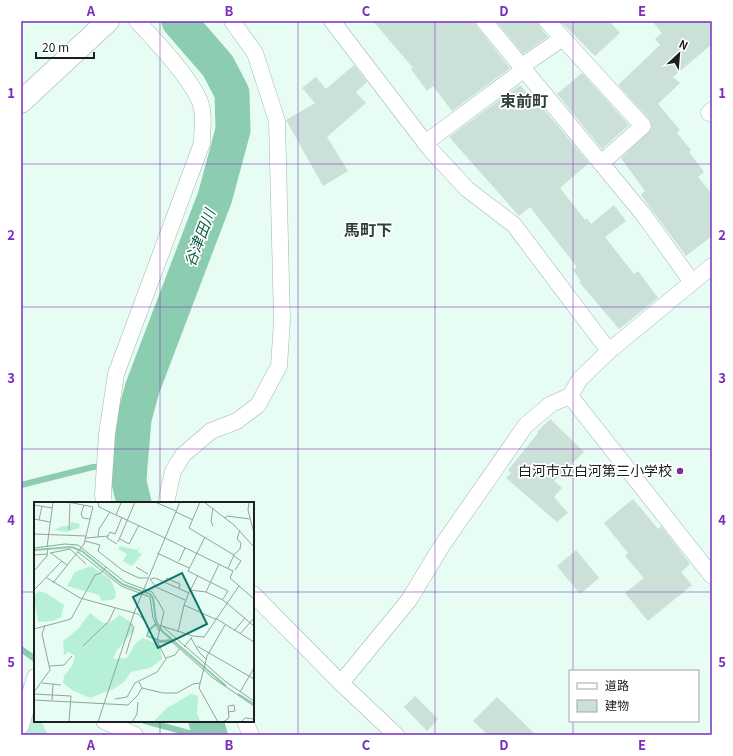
<svg xmlns="http://www.w3.org/2000/svg" width="733" height="756" viewBox="0 0 733 756" font-family="Georgia,'Noto Sans JP',serif">
	<style>
		.green { fill: #b5f0d7 }
		.lines { fill: none; stroke-linecap: round; stroke-linejoin: round }
		.stream { stroke: #8cccb1; stroke-width: 6 }
		.river { stroke: #8cccb1; stroke-width: 35 }
		.building { fill: #cbe0d7 }
		.street-casing { stroke: #a3b7ae; stroke-width: 17 }
		.highway-casing { stroke: #a3b7ae; stroke-width: 23 }
		.street { stroke: #fff; stroke-width: 16 }
		.highway { stroke: #fff; stroke-width: 22 }
		.grid { fill: none; stroke: #7b2cbf; stroke-width: 1; stroke-opacity: 0.55 }
		.poi-dot { fill: #7e2a99; stroke: #fff; stroke-width: 1.5 }
		.labels { text-anchor: middle; stroke-width: 3.5; stroke-linejoin: round; paint-order: stroke }
		.poi-label { font-size: 14px; fill: #19201d; stroke: #fff; text-anchor: end }
		.water-label { font-size: 15px; font-style: italic; fill: #0f6048; stroke: #fff }
		.quarter-label { font-size: 16px; font-weight: bold; fill: #2e4038; stroke: #fff }
		.inset-river { fill: none; stroke: #8cccb1; stroke-width: 2 }
		.inset-road { fill: none; stroke: #95a49d; stroke-width: 1 }
		.view { fill: #0f766e; fill-opacity: 0.15; stroke: #0f766e; stroke-width: 2 }
		.inset-edge { fill: none; stroke: #19201d; stroke-width: 2 }
		.neatline { fill: none; stroke: #7b2cbf; stroke-width: 1.5 }
		.grid-label { font-size: 13px; text-anchor: middle; font-weight: bold; fill: #7b2cbf }
	</style>
	<rect width="100%" height="100%" fill="#e7fcf2"/>
	<polygon class="green" points="21,679 35,707 35,721 41,721 48,735 21,735"/>
	<g class="lines">
		<g class="stream">
			<polyline points="21,485 93,467 130,466"/>
			<polyline points="21,649 35,659"/>
			<polyline points="145,721 196,735"/>
		</g>
		<g class="river">
			<polyline points="134,503 129,482 130,466 134,419 142,389 215,197 233,130 232,93 218,66 179,21"/>
			<polyline points="206,721 210,735"/>
		</g>
	</g>
	<g class="building">
		<polygon points="373,21 475,21 477,27 510,68 452,111 433,86 427,91 411,69 413,68"/>
		<polygon points="496,21 538,21 540,27 548,37 523,54"/>
		<polygon points="560,21 609,21 620,33 595,56"/>
		<polygon points="652,21 712,21 712,44 673,77 680,83 658,104 680,130 677,133 691,150 689,152 704,172 698,177 712,194 712,236 686,256 641,195 645,191 621,158 652,129 650,120 618,85 660,45 655,39 662,33"/>
		<polygon points="354,65 367,82 356,92 366,103 327,137 348,171 323,186 286,120 315,103 302,88 316,77 326,89"/>
		<polygon points="582,73 629,125 602,149 557,94"/>
		<polygon points="520,85 540,108 542,107 589,163 560,188 585,220 587,218 591,224 614,205 626,221 605,237 634,274 638,271 658,298 619,329 579,282 581,281 573,270 577,267 530,207 519,216 449,137"/>
		<polygon points="550,419 584,452 554,481 562,488 554,497 568,513 557,522 506,478 511,473 508,470 538,433 537,432"/>
		<polygon points="633,499 658,529 661,526 690,564 681,572 692,585 648,621 625,593 644,578 625,556 628,553 604,523"/>
		<polygon points="576,550 599,578 580,594 557,566"/>
		<polygon points="415,696 438,719 427,731 404,707"/>
		<polygon points="497,697 536,735 488,735 473,721"/>
	</g>
	<g class="lines">
		<defs>
			<g id="street">
				<polyline points="332,21 430,149 467,189 514,225 609,351"/>
				<polyline points="484,21 643,214 692,282"/>
				<polyline points="547,21 643,126 601,163"/>
				<polyline points="522,66 563,38"/>
				<polyline points="709,113 712,110"/>
				<polyline points="425,143 525,69"/>
				<polyline points="712,266 609,351 580,379 570,396 712,576"/>
				<path d="M104,503L103,494L107,434L116,374L202,143C202,132 204,119 202,109C198,85 154,39 137,21"/>
				<polyline points="166,503 173,471 183,455 211,431 237,421 258,405 279,366 282,321 277,121 255,53 232,21"/>
				<polyline points="253,594 341,683 396,735"/>
				<polyline points="341,683 409,600 441,547 526,425 551,404 570,396"/>
				<polyline points="104,721 135,735"/>
				<polyline points="245,721 251,735"/>
				<polyline points="21,726 35,677"/>
			</g>
			<polyline id="highway" points="21,102 108,21"/>
		</defs>
		<use href="#street" class="street-casing"/>
		<use href="#highway" class="highway-casing"/>
		<use href="#street" class="street"/>
		<use href="#highway" class="highway"/>
	</g>
	<path class="grid" d="M160,21V503M298,21V735M435,21V735M573,21V671M21,164H712M21,307H712M21,449H712M21,592H35M253,592H712M160,721V735M573,721V735"/>
	<circle class="poi-dot" cx="680" cy="471" r="4"/>
	<g class="labels">
		<g class="poi-label">
			<text x="672" y="476">白河市立白河第三小学校</text>
		</g>
		<g class="water-label">
			<text transform="translate(200 238) rotate(-69)" y="5">谷津田川</text>
		</g>
		<g class="quarter-label">
			<text x="524" y="107">束前町</text>
			<text x="368" y="236">馬町下</text>
		</g>
	</g>
	<g transform="translate(34 502)">
		<rect width="220" height="220" fill="#e7fcf2"/>
		<path d="M37,20L46,22L45,26L33,30L20,28L29,24H36ZM105,43L104,50L108,52L98,64L89,59L93,52L84,47L86,44L103,48ZM57,64L76,77L82,90L81,97L68,99L65,93L33,84L41,70ZM4,89L12,91L30,103L27,115L19,119L4,120L0,95ZM56,111L69,121H75L86,113L98,121L100,128L83,148L79,157L93,156L101,142L109,136L126,143L128,157L116,166L97,170L90,180L79,187L56,196L38,188L29,181L30,174L38,164L41,154L35,150L30,153L29,139L44,127ZM157,192L164,194L163,212L167,220H119L133,206Z" fill="#b5f0d7"/>
		<path class="inset-river" d="M0,48L38,45L48,49L88,82L116,92L119,96L122,119L128,129L192,184M122,122L115,128L113,134L127,139L137,138M204,192L220,202"/>
		<path class="inset-road" d="M64,0L65,5L129,35M121,0L142,9M166,0L155,26L200,53L194,66M170,0L200,23L220,45M215,0L214,8L220,31M0,3L18,6M50,3L47,12L49,16L56,17M179,6L177,19L179,24M142,10L159,18M82,13L87,1M191,16L193,14L216,17M0,17L16,20M5,18L8,4M35,28L36,1M0,32L52,34M64,35L65,27L76,10M129,35L199,69L196,76L220,97M171,35L154,69L194,89L189,97M52,36L74,34M86,37L95,42L105,23M51,39L66,43L64,49L88,68L105,76H114M84,40L101,0M83,42L73,36L76,30L81,32L88,15M13,45L19,0M0,46L31,42L44,43L91,80L118,90L124,99L130,110L123,139L132,157L123,170L101,181L93,195L81,197M44,50L87,84L116,95L119,116L125,129M16,51L36,47L52,62M17,51L33,63M123,51L155,66M0,53L13,52M200,53L206,47L207,41L203,37L206,28M200,54L207,59L201,68M145,59L151,46M102,65L114,72M0,69L13,54L14,46M13,76L46,96L104,112L111,119M132,76L146,82L145,86M19,81L50,42L59,5L34,0M157,87L164,73M0,88L28,59M172,90L185,62M151,98L122,85L116,77L121,76L155,91M181,116L220,140M181,117L150,103L156,88L172,90L189,98L220,124M127,123L192,180L220,199M128,124L159,134L170,135L205,84M0,127L37,117L61,73L67,71L72,65M200,129L211,116M144,130L150,103M206,132L220,116M157,136L165,150L172,157M124,140H138L179,176L220,204M49,144L75,119L81,106M163,144L220,177M150,145L158,135M92,152L100,125L97,122M132,156L141,153L145,147M16,164L30,163L38,154M8,181L27,183M108,186L129,191H143L159,182L166,181M0,190L16,168L8,132L11,123M206,190L220,166M0,192L37,194L35,220M0,198L94,203L103,194L108,186L105,180M18,198L19,182M64,220L100,111L146,0M98,220L103,212L104,200M184,220L165,186L173,154L191,123M189,220L195,216L194,204L200,203L201,209L194,210M207,220L211,216L220,217"/>
		<path class="view" d="M148,71L173,122L124,146L99,95Z"/>
		<rect width="220" height="220" class="inset-edge"/>
	</g>
	<rect width="733" height="756" fill="none" stroke="#ffffff" stroke-width="44"/>
	<rect x="569" y="670" width="130" height="52" fill="#ffffff" stroke="#a3a6a5"/>
	<rect x="577" y="683" width="20" height="6" fill="#ffffff" stroke="#a3a6a5"/>
	<text x="605" y="690" font-size="12" fill="#19201d">道路</text>
	<rect x="577" y="700" width="20" height="12" fill="#cbe0d7" stroke="#a3a6a5"/>
	<text x="605" y="710" font-size="12" fill="#19201d">建物</text>
	<g transform="translate(679 54) rotate(26)" stroke="#ffffff" stroke-width="3" paint-order="stroke">
	<path d="M0-3L7 15L0 10L-7 15Z" fill="#19201d"/>
	<text y="-6" font-size="11" font-weight="bold" text-anchor="middle" fill="#19201d">N</text>
	</g>
	<path d="M36 52v6h58v-6" fill="none" stroke="#19201d" stroke-width="2"/>
	<text x="42" y="52" font-size="12" fill="#19201d" stroke="#ffffff" stroke-width="3" paint-order="stroke">20 m</text>
	<rect x="22" y="22" width="689" height="712" class="neatline"/>
	<g class="grid-label">
		<text x="91" y="16">A</text>
		<text x="229" y="16">B</text>
		<text x="366" y="16">C</text>
		<text x="504" y="16">D</text>
		<text x="642" y="16">E</text>
		<text x="11" y="98">1</text>
		<text x="722" y="98">1</text>
		<text x="11" y="240">2</text>
		<text x="722" y="240">2</text>
		<text x="11" y="383">3</text>
		<text x="722" y="383">3</text>
		<text x="11" y="525">4</text>
		<text x="722" y="525">4</text>
		<text x="11" y="667">5</text>
		<text x="722" y="667">5</text>
		<text x="91" y="750">A</text>
		<text x="229" y="750">B</text>
		<text x="366" y="750">C</text>
		<text x="504" y="750">D</text>
		<text x="642" y="750">E</text>
	</g>
</svg>
